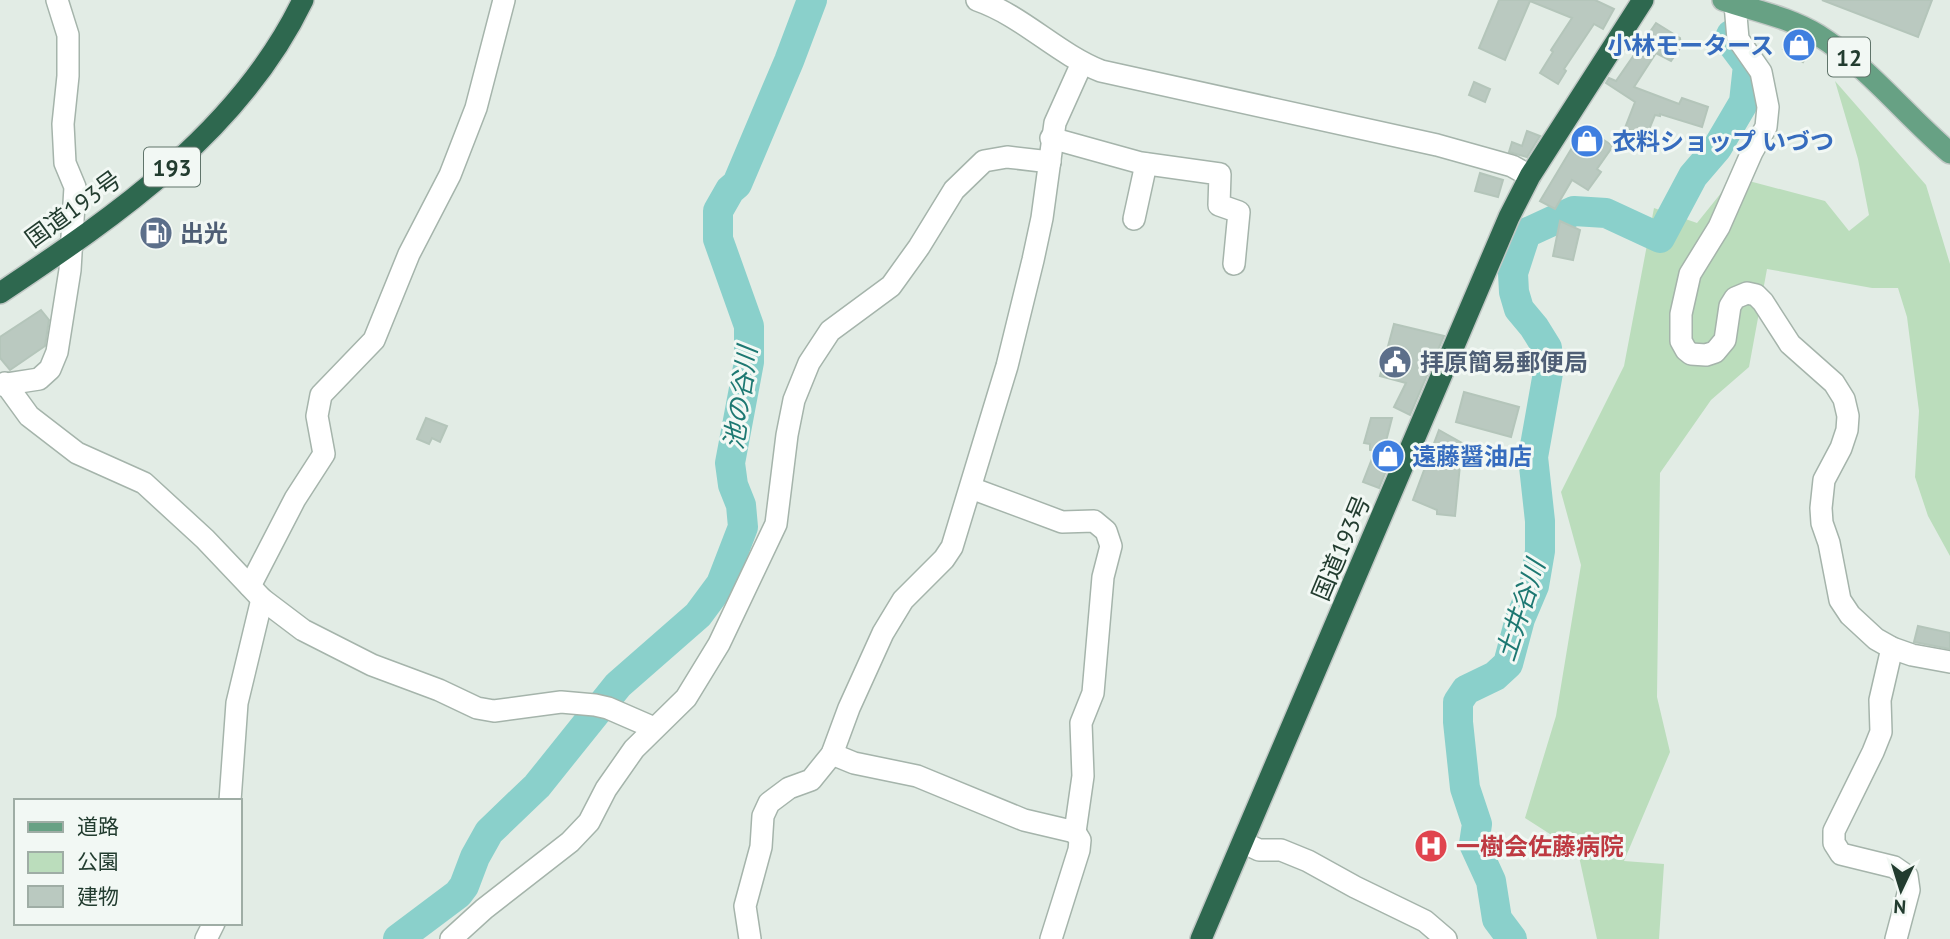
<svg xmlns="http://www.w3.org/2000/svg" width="1950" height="939" font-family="'PT Sans','Noto Sans JP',sans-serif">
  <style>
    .green { fill: #bbddbc }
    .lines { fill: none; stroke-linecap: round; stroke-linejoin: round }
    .river { stroke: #8ad0cb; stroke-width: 30 }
    .building { fill: #bac9c0; stroke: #b4c5ba; stroke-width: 2 }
    .minor-casing { stroke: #a5b4ab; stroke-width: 24 }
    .major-casing { stroke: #c1c8c5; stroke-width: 24 }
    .highway-casing { stroke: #c1c8c5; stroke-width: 24 }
    .minor { stroke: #fff; stroke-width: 21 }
    .major { stroke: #67a184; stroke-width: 21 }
    .highway { stroke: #2e684f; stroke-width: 21 }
    .labels { text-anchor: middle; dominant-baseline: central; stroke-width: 6; stroke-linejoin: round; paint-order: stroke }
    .shield { fill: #f2f8f4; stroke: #60746a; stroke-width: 2 }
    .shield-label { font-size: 23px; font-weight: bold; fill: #223c2f }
    .shop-label { font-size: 24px; font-weight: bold; fill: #366cbe; stroke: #f2f8f4; text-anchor: start }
    .street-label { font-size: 24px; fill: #223c2f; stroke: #f2f8f4 }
    .service-label { font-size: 24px; font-weight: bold; fill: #4e5e75; stroke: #f2f8f4; text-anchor: start }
    .health-label { font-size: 24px; font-weight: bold; fill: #be3a42; stroke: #f2f8f4; text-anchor: start }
    .water-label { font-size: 26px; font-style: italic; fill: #1d7872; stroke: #f2f8f4 }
  </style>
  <rect width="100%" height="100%" fill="#e2ece5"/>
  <polygon class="green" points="1835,81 1926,185 1950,264 1950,556 1928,516 1915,477 1919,411 1907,317 1898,288 1872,288 1767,269 1749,367 1711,400 1660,473 1657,697 1670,752 1624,861 1664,864 1659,939 1597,939 1578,852 1525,818 1556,716 1581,565 1561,492 1624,366 1654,208 1697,223 1734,177 1825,201 1849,231 1869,215 1858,159"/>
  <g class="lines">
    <g class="river">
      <polyline points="398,939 458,894 464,886 475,857 489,832 537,786 618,685 698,615 721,584 743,527 741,505 733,485 730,463 749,362 749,326 718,239 718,211 730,190 737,184 789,61 812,0"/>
      <polyline points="1512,939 1497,919 1491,881 1474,844 1477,824 1465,788 1458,722 1458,702 1466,690 1495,676 1508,664 1520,619 1534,586 1540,551 1540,521 1533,457 1549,367 1547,348 1534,327 1519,309 1514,292 1513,273 1526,233 1574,211 1606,213 1660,238 1693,176 1717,148 1744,102 1748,65 1733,45 1731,35"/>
    </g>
  </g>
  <g class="building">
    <polygon points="1499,0 1595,0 1614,9 1603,29 1594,24 1564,69 1566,71 1558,84 1540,73 1553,52 1551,50 1572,18 1530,1 1505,60 1479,48"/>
    <polygon points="1822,0 1932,0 1918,37"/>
    <polygon points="1656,23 1680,38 1681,47 1671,61 1656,53 1634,87 1679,104 1682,98 1708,107 1702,127 1660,114 1660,116 1655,115 1646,137 1625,128 1635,102 1606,83 1609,78 1616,81"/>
    <polygon points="1789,35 1812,47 1803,62 1783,49"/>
    <polygon points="1474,82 1490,89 1485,102 1469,95"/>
    <polygon points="1527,131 1540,136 1527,157 1509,152 1512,142 1522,146"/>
    <polygon points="1582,131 1597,139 1599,137 1613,146 1597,169 1601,172 1588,190 1572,180 1555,209 1540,201"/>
    <polygon points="1480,173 1503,180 1498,197 1475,191"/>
    <polygon points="1560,221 1580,230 1573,260 1553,256"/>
    <polygon points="41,310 49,320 45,346 10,370 0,358 0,337"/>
    <polygon points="1394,324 1444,336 1410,415 1394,407 1406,383 1380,376"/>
    <polygon points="1464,392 1519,407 1511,437 1456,422"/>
    <polygon points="426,418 447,426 440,442 432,438 429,444 417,439"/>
    <polygon points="1371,418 1392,418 1384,449 1394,452 1379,488 1363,482 1375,451 1370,450 1370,444 1364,443"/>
    <polygon points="1439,430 1462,443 1457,463 1460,465 1455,516 1437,514 1437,510 1413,500"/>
    <polygon points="1918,626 1950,633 1950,649 1914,642"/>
  </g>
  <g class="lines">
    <defs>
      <g id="minor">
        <path d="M977 0C1023 16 1056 53 1101 71L1437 145 1512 166 1530 176"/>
        <polyline points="1735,4 1738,39 1761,72 1768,107 1766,127 1752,152 1719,227 1690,274 1681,314 1681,341 1686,350 1691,354 1706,355 1715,352 1725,340 1730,306 1735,298 1747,293 1756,295 1763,302 1790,344 1834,383 1844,399 1848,416 1847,430 1841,448 1824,480 1821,508 1822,523 1829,543 1840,600 1850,615 1876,639 1892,648 1912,655 1950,662"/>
        <polyline points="1051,138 1141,163 1220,174 1219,205 1239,212 1234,264"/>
        <polyline points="1134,219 1146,164"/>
        <polyline points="5,383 29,416 77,453 144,483 205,539 262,599 303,630 372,665 439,690 477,708 494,711 561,702 595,705 608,708 654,728"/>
        <polyline points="0,385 39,379 50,369 57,352 70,270 75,187 65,163 63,124 68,76 68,35 57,0"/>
        <polyline points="250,586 295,499 324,454 317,416 321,395 374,340 409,254 450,175 476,108 504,0"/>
        <polyline points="1892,648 1880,700 1881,732 1873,752 1834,831 1834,843 1841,854 1894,867 1907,876 1909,890 1896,939"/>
        <polyline points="832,754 854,763 917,776 1024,820 1075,832 1083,776 1081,723 1093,693 1103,577 1111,546 1106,531 1094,521 1062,522 971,488"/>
        <polyline points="230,801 237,703 262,599"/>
        <polyline points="1244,843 1259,850 1281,850 1308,861 1355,887 1425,921 1446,939"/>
        <polyline points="206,939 214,923"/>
        <polyline points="451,939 484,909 570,842 589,822 606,789 634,749 686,698 719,644 776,524 787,435 794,400 809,363 830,331 891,286 919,247 954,190 984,161 1007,157 1050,162"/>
        <polyline points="750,939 745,906 761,847 763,816 769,803 789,788 811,780 832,754 849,708 883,633 903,600 944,559 952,547 1007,366 1033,260 1042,218 1055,123 1082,63"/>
        <polyline points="1051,939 1079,850 1080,840 1075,832"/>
      </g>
      <path id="major" d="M1723 0C1755 11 1789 17 1818 35 1869 67 1905 115 1950 153"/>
      <g id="highway">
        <path d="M0 293C117 215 240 131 303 0"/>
        <polyline points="1201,939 1509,217 1530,176 1643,0"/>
      </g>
    </defs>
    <use href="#minor" class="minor-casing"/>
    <use href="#major" class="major-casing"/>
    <use href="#highway" class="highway-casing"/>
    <use href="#minor" class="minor"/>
    <use href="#major" class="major"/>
    <use href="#highway" class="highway"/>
  </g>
  <defs>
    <symbol id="shop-disc" viewBox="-11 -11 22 22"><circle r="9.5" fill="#3f7fe0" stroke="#f2f8f4"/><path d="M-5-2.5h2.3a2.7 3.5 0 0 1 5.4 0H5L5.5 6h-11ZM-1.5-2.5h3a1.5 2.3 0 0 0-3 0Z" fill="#fff"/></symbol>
    <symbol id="fuel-disc" viewBox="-11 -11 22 22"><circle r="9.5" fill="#5c6f8a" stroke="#f2f8f4"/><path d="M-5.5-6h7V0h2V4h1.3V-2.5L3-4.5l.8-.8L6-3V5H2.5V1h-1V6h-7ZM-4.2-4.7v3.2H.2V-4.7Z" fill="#fff"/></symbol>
    <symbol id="civic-disc" viewBox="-11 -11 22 22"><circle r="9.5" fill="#5c6f8a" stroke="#f2f8f4"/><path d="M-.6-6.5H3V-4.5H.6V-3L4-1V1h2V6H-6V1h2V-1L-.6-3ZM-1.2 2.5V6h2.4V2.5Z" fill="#fff"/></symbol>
    <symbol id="hospital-disc" viewBox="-11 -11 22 22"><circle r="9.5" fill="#e0444e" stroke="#f2f8f4"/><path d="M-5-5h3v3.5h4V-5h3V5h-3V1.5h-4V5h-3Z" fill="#fff"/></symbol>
  </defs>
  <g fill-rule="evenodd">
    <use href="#shop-disc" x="1780" y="26" width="38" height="38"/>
    <use href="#shop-disc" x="1568" y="122" width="38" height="38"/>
    <use href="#fuel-disc" x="137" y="214" width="38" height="38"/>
    <use href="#civic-disc" x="1376" y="343" width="38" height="38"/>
    <use href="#shop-disc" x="1369" y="437" width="38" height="38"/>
    <use href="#hospital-disc" x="1412" y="827" width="38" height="38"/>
  </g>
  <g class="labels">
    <g class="shield">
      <rect x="1828" y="37.5" width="42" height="39" rx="5"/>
      <rect x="144" y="147.5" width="56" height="39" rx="5"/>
    </g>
    <g class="shield-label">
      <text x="1849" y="57">12</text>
      <text x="172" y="167">193</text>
    </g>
    <g class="shop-label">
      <text x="1774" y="45" text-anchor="end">小林モータース</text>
      <text x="1612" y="141">衣料ショップ いづつ</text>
      <text x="1412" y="456">遠藤醤油店</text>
    </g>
    <g class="street-label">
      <text transform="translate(73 209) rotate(-36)">国道193号</text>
      <text transform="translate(1341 548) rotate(-67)">国道193号</text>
    </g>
    <g class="service-label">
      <text x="180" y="233">出光</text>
      <text x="1420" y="362">拝原簡易郵便局</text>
    </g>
    <g class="health-label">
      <text x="1456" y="846">一樹会佐藤病院</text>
    </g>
    <g class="water-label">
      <text transform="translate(740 398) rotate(-82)">池の谷川</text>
      <text transform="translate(1520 610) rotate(-72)">土井谷川</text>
    </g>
  </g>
  <rect x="14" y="799" width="228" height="126" fill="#f2f8f4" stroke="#9fada5" stroke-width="2"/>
  <rect x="28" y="822" width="35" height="10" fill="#67a184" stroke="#9fada5" stroke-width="2"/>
  <text x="77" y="834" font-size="21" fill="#223c2f">道路</text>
  <rect x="28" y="852" width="35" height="21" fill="#bbddbc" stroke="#9fada5" stroke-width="2"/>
  <text x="77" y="869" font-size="21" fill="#223c2f">公園</text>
  <rect x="28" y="886" width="35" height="21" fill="#bac9c0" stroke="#9fada5" stroke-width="2"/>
  <text x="77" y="904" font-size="21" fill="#223c2f">建物</text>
  <g transform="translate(1901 890) rotate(184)" stroke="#f2f8f4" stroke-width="5" paint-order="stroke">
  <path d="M0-5L12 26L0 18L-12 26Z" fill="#223c2f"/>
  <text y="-10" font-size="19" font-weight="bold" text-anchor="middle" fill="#223c2f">N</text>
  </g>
</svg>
